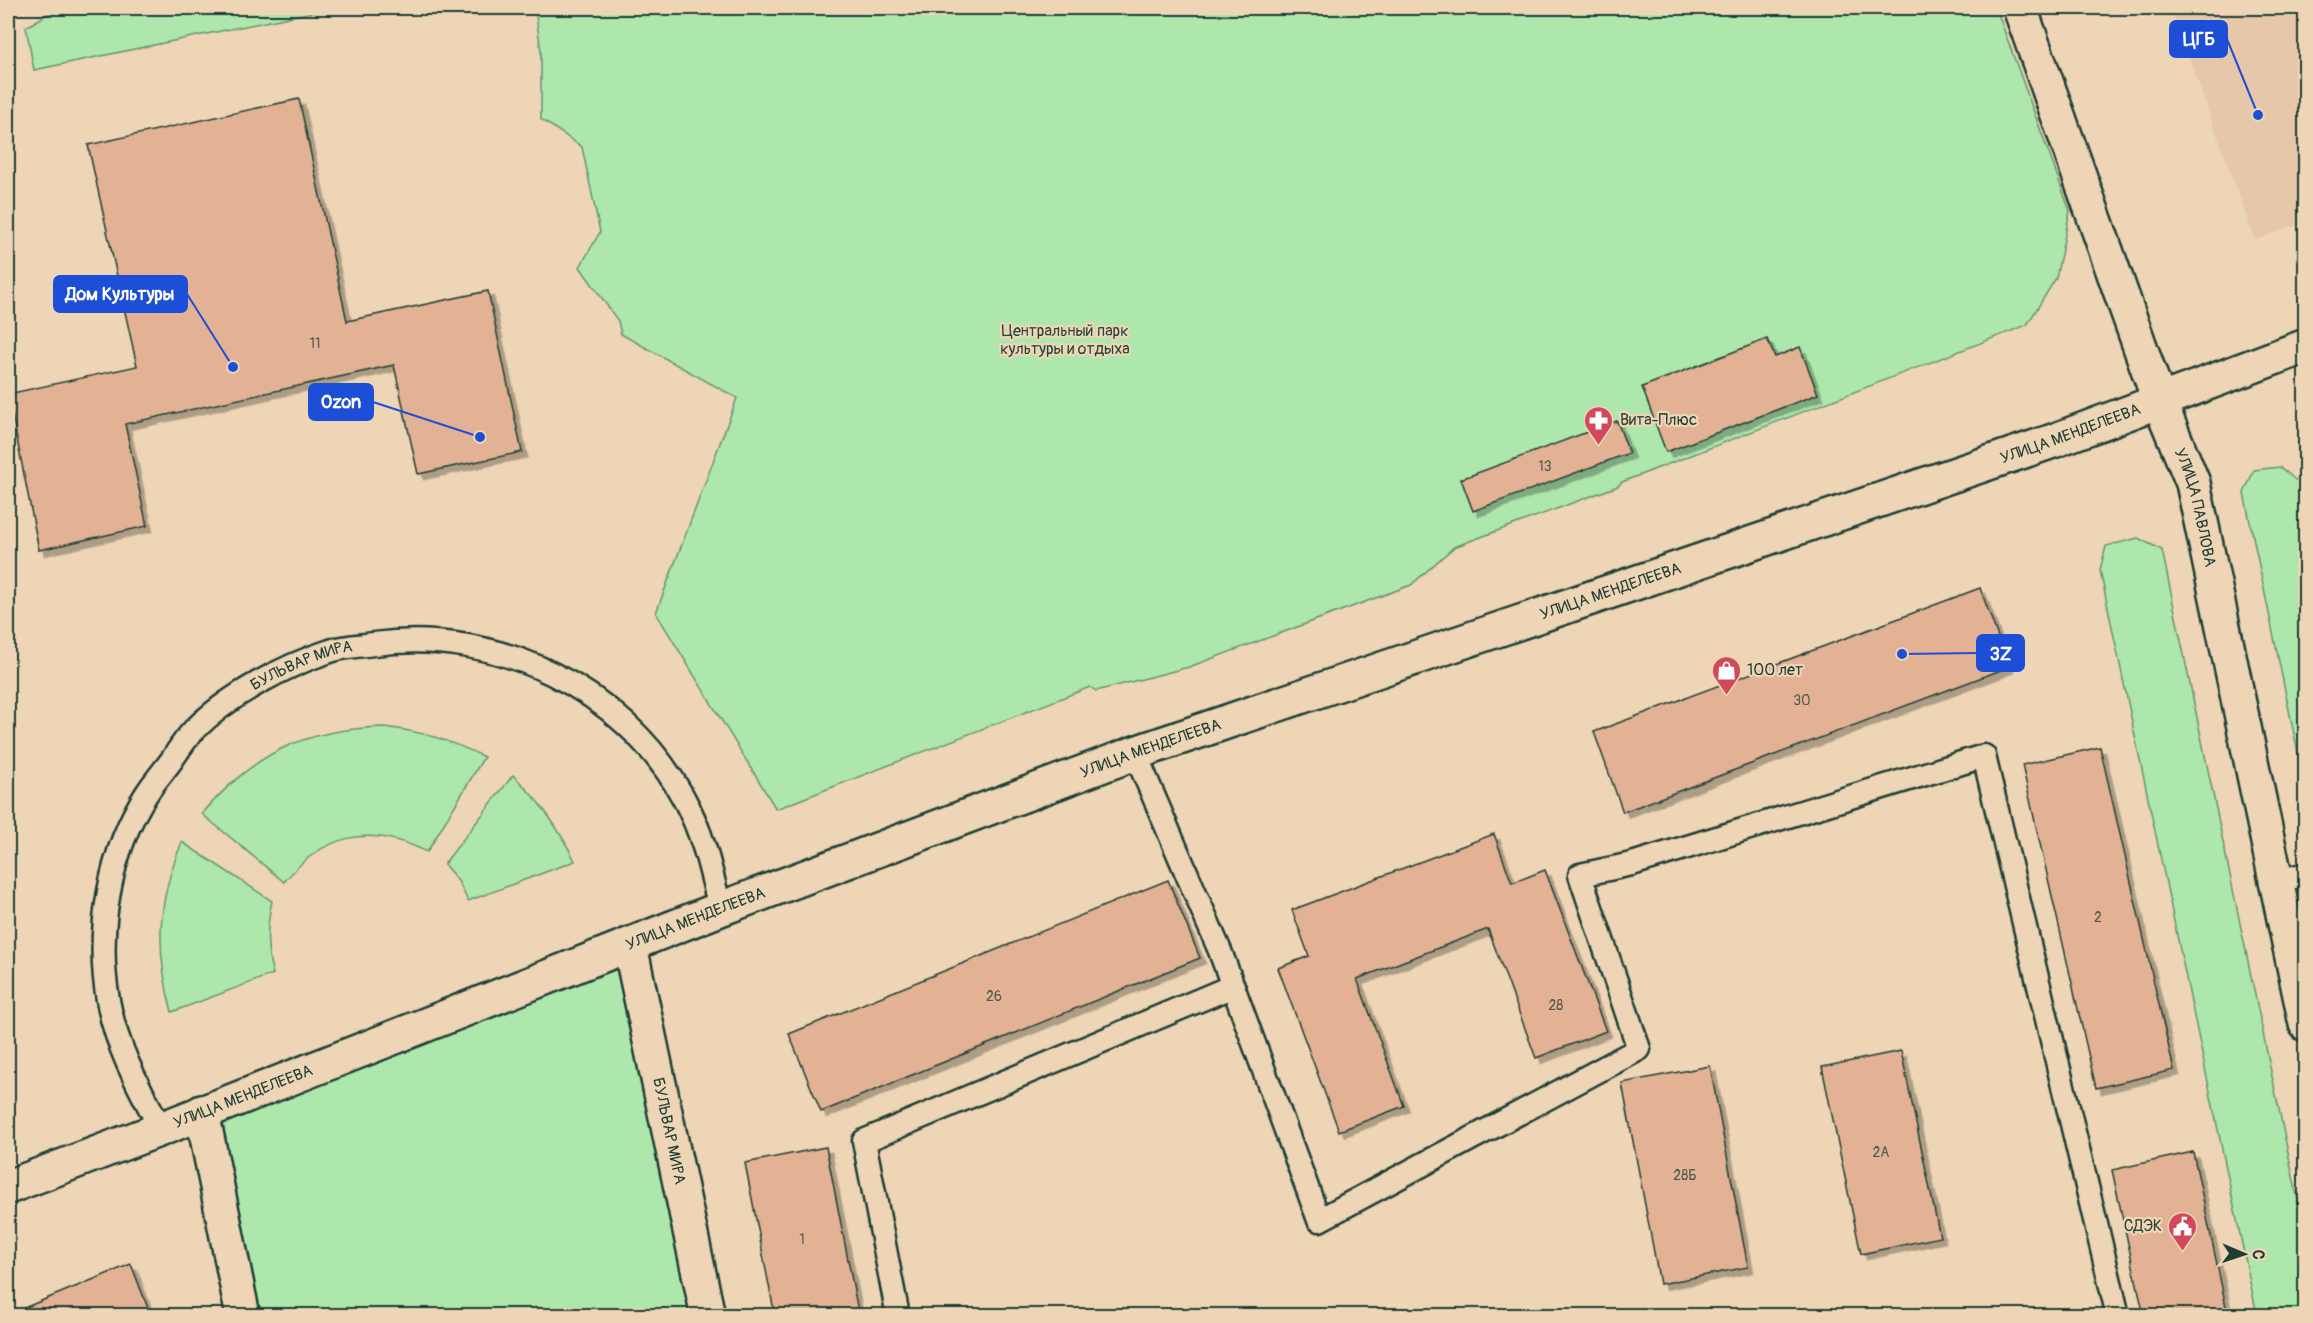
<svg xmlns="http://www.w3.org/2000/svg" width="2313" height="1323" font-family="Pangolin,sans-serif">
  <style>
    .built { fill: #e6c7a9 }
    .green { fill: #ade7ac; stroke: #669270; stroke-width: 1.5 }
    .building { fill: #e3b294; stroke: #1f3d34; stroke-width: 1.5; filter: url(#shadow) }
    .lines { fill: none; stroke-linecap: round; stroke-linejoin: round }
    .service-casing { stroke: #1f3d34; stroke-width: 27 }
    .minor-casing { stroke: #1f3d34; stroke-width: 38 }
    .tertiary-casing { stroke: #1f3d34; stroke-width: 38 }
    .secondary-casing { stroke: #1f3d34; stroke-width: 38 }
    .service { stroke: #edd5b5; stroke-width: 22 }
    .minor { stroke: #edd5b5; stroke-width: 33 }
    .tertiary { stroke: #edd5b5; stroke-width: 33 }
    .secondary { stroke: #edd5b5; stroke-width: 33 }
    .labels { text-anchor: middle; dominant-baseline: central; stroke-width: 4.5; stroke-linejoin: round; paint-order: stroke }
    .number-label { font-size: 14px; fill: #505a4c }
    .park-label { font-size: 16px; fill: #26463a; stroke: #edd5b5 }
    .poi-label { font-size: 16px; fill: #1f3d34; stroke: #edd5b5; text-anchor: start }
    .street-label { font-size: 16px; fill: #1f3d34; stroke: #edd5b5 }
    .leader { fill: none; stroke: #1d4ed8; stroke-width: 2 }
    .callout-dot { fill: #1d4ed8; stroke: #edd5b5; stroke-width: 2 }
    .callout { fill: #1d4ed8; stroke: #1d4ed8; stroke-width: 2 }
    .callout-label { font-size: 18px; text-anchor: middle; font-weight: bold; fill: #fff }
  </style>
  <defs>
    <filter id="shadow"><feDropShadow dx="5.5" dy="5.5" stdDeviation="0" flood-color="#0004"/></filter>
  </defs>
  <rect width="100%" height="100%" fill="#edd5b5"/>
  <filter id="ink" filterUnits="userSpaceOnUse"><feTurbulence type="fractalNoise" baseFrequency=".0167" numOctaves="2"/><feDisplacementMap in="SourceGraphic" scale="12" xChannelSelector="R" yChannelSelector="G"/><feConvolveMatrix kernelMatrix="1 2 1 2 8 2 1 2 1" color-interpolation-filters="sRGB"/></filter>
  <g filter="url(#ink)">
    <polygon class="built" points="2171,8 2305,8 2305,222 2255,240"/>
    <g class="green">
      <polygon points="58,8 332,8 34,70 26,27"/>
      <polygon points="535,8 1996,8 2070,211 2056,278 2027,325 1622,482 1618,486 1454,547 1411,585 1189,667 1096,691 1090,687 776,809 656,613 737,398 621,334 618,321 580,267 600,232 582,147 541,119 541,51"/>
      <polygon points="2280,467 2305,488 2305,787 2244,493 2254,470"/>
      <polygon points="2138,538 2162,550 2305,1234 2305,1315 2257,1315 2100,570 2106,546"/>
      <path d="M383 727C420 731 450 740 484 757L427 852C370 824 324 833 284 882L202 814C253 754 303 729 383 727Z"/>
      <path d="M513 775C540 801 558 827 575 861L468 901 458 881 444 864Z"/>
      <path d="M182 842 272 901C266 928 266 948 273 974L172 1012C155 949 157 902 182 842Z"/>
      <polygon points="630,946 708,1315 243,1315 202,1112"/>
    </g>
    <g class="building">
      <polygon points="299,99 347,321 488,291 522,452 418,474 394,365 125,424 147,526 39,550 8,394 137,366 88,145"/>
      <polygon points="1767,339 1775,357 1800,347 1818,394 1666,452 1642,387"/>
      <polygon points="1617,421 1629,453 1473,511 1461,479"/>
      <polygon points="1980,588 2009,667 1623,812 1594,732"/>
      <polygon points="2100,747 2174,1070 2096,1088 2022,765"/>
      <polygon points="1494,834 1512,883 1545,870 1606,1031 1536,1058 1488,929 1357,979 1404,1106 1339,1131 1278,968 1309,956 1292,910"/>
      <polygon points="1168,880 1200,958 821,1112 789,1034"/>
      <polygon points="1901,1051 1940,1237 1861,1254 1822,1067"/>
      <polygon points="1710,1066 1748,1267 1660,1284 1622,1083"/>
      <polygon points="826,1147 859,1316 775,1316 745,1163"/>
      <polygon points="2193,1152 2228,1316 2144,1316 2112,1170"/>
      <polygon points="131,1264 151,1316 27,1316 24,1308"/>
    </g>
    <g class="lines">
      <defs>
        <g id="service">
          <polyline points="1135,753 1220,951 1319,1220 1639,1049 1580,875 1632,864 1984,756 2118,1316"/>
          <polyline points="2275,882 2306,874"/>
          <path id="s1" d="M161 1129C139 1087 116 1047 108 1000 96 932 109 851 147 793 154 782 163 772 171 761 178 751 185 739 194 730 229 695 284 666 330 651 344 646 360 646 374 644 496 627 624 689 683 797 703 833 711 870 720 909"/>
          <polyline points="898,1316 864,1141 1233,986"/>
        </g>
        <g id="minor">
          <path id="s2" d="M2020 8 2160 403 2193 483 2306 1024"/>
        </g>
        <g id="tertiary">
          <path id="s3" d="M630 946 708 1316"/>
          <polyline points="202,1112 243,1316"/>
        </g>
        <g id="secondary">
          <path id="s4" d="M8 1187 161 1129 720 909 1135 753 2053 441 2306 346"/>
        </g>
      </defs>
      <use href="#service" class="service-casing"/>
      <use href="#minor" class="minor-casing"/>
      <use href="#tertiary" class="tertiary-casing"/>
      <use href="#secondary" class="secondary-casing"/>
      <use href="#service" class="service"/>
      <use href="#minor" class="minor"/>
      <use href="#tertiary" class="tertiary"/>
      <use href="#secondary" class="secondary"/>
    </g>
  </g>
  <defs>
    <symbol id="pharmacy-pin" viewBox="-11 -11 22 30"><path d="M0 17L-7.5 6A9.5 9.5 0 1 1 7.5 6Z" fill="#d1495b" stroke="#edd5b5"/><path d="M-2-6h4v4h4v4h-4v4h-4v-4h-4v-4h4Z" fill="#fff"/></symbol>
    <symbol id="shop-pin" viewBox="-11 -11 22 30"><path d="M0 17L-7.5 6A9.5 9.5 0 1 1 7.5 6Z" fill="#d1495b" stroke="#edd5b5"/><path d="M-5-2.5h2.3a2.7 3.5 0 0 1 5.4 0H5L5.5 6h-11ZM-1.5-2.5h3a1.5 2.3 0 0 0-3 0Z" fill="#fff"/></symbol>
    <symbol id="civic-pin" viewBox="-11 -11 22 30"><path d="M0 17L-7.5 6A9.5 9.5 0 1 1 7.5 6Z" fill="#d1495b" stroke="#edd5b5"/><path d="M-.6-6.5H3V-4.5H.6V-3L4-1V1h2V6H-6V1h2V-1L-.6-3ZM-1.2 2.5V6h2.4V2.5Z" fill="#fff"/></symbol>
  </defs>
  <g fill-rule="evenodd">
    <use href="#pharmacy-pin" x="1582" y="404" width="33" height="45"/>
    <use href="#shop-pin" x="1710" y="654" width="33" height="45"/>
    <use href="#civic-pin" x="2166" y="1210" width="33" height="45"/>
  </g>
  <g class="labels">
    <g class="number-label">
      <text x="315" y="343">11</text>
      <text x="1545" y="466">13</text>
      <text x="1802" y="700">30</text>
      <text x="2098" y="917">2</text>
      <text x="994" y="996">26</text>
      <text x="1556" y="1005">28</text>
      <text x="1881" y="1152">2А</text>
      <text x="1685" y="1175">28Б</text>
      <text x="802" y="1239">1</text>
    </g>
    <g class="park-label">
      <text x="1065" y="331">Центральный парк<tspan x="1065" dy="18">культуры и отдыха</tspan></text>
    </g>
    <g class="poi-label">
      <text x="1620" y="420">Вита-Плюс</text>
      <text x="1747" y="670">100 лет</text>
      <text x="2162" y="1226" text-anchor="end">СДЭК</text>
    </g>
    <g class="street-label">
      <text stroke="none"><textPath href="#s4" startOffset="2196">УЛИЦА МЕНДЕЛЕЕВА</textPath></text>
      <text stroke="none"><textPath href="#s2" startOffset="530">УЛИЦА ПАВЛОВА</textPath></text>
      <text stroke="none"><textPath href="#s4" startOffset="1710">УЛИЦА МЕНДЕЛЕЕВА</textPath></text>
      <text stroke="none"><textPath href="#s1" startOffset="561">БУЛЬВАР МИРА</textPath></text>
      <text stroke="none"><textPath href="#s4" startOffset="1224">УЛИЦА МЕНДЕЛЕЕВА</textPath></text>
      <text stroke="none"><textPath href="#s4" startOffset="738">УЛИЦА МЕНДЕЛЕЕВА</textPath></text>
      <text stroke="none"><textPath href="#s4" startOffset="252">УЛИЦА МЕНДЕЛЕЕВА</textPath></text>
      <text stroke="none"><textPath href="#s3" startOffset="189">БУЛЬВАР МИРА</textPath></text>
    </g>
  </g>
  <path class="leader" d="M2258 115L2227 39M233 367L187 294M480 437L373 402M1902 654L1977 653"/>
  <g class="callout-dot">
    <circle cx="2258" cy="115" r="6"/>
    <circle cx="233" cy="367" r="6"/>
    <circle cx="480" cy="437" r="6"/>
    <circle cx="1902" cy="654" r="6"/>
  </g>
  <g class="callout">
    <rect x="2170" y="21" width="57" height="36" rx="6"/>
    <rect x="54" y="276" width="133" height="36" rx="6"/>
    <rect x="309" y="384" width="64" height="36" rx="6"/>
    <rect x="1977" y="635" width="47" height="36" rx="6"/>
  </g>
  <g class="callout-label">
    <text x="2199" y="45">ЦГБ</text>
    <text x="120" y="300">Дом Культуры</text>
    <text x="341" y="408">Ozon</text>
    <text x="2001" y="660">3Z</text>
  </g>
  <rect width="2313" height="1323" fill="none" stroke="#edd5b5" stroke-width="30"/>
  <rect x="15" y="15" width="2283" height="1293" fill="none" stroke="#1f3d34" stroke-width="2" filter="url(#ink)"/>
  <g transform="translate(2244 1254) rotate(92)" stroke="#edd5b5" stroke-width="4.5" paint-order="stroke">
  <path d="M0-4.5L10 22L0 15L-10 22Z" fill="#1f3d34"/>
  <text y="-9" font-size="16" font-weight="bold" text-anchor="middle" fill="#1f3d34">С</text>
  </g>
</svg>
